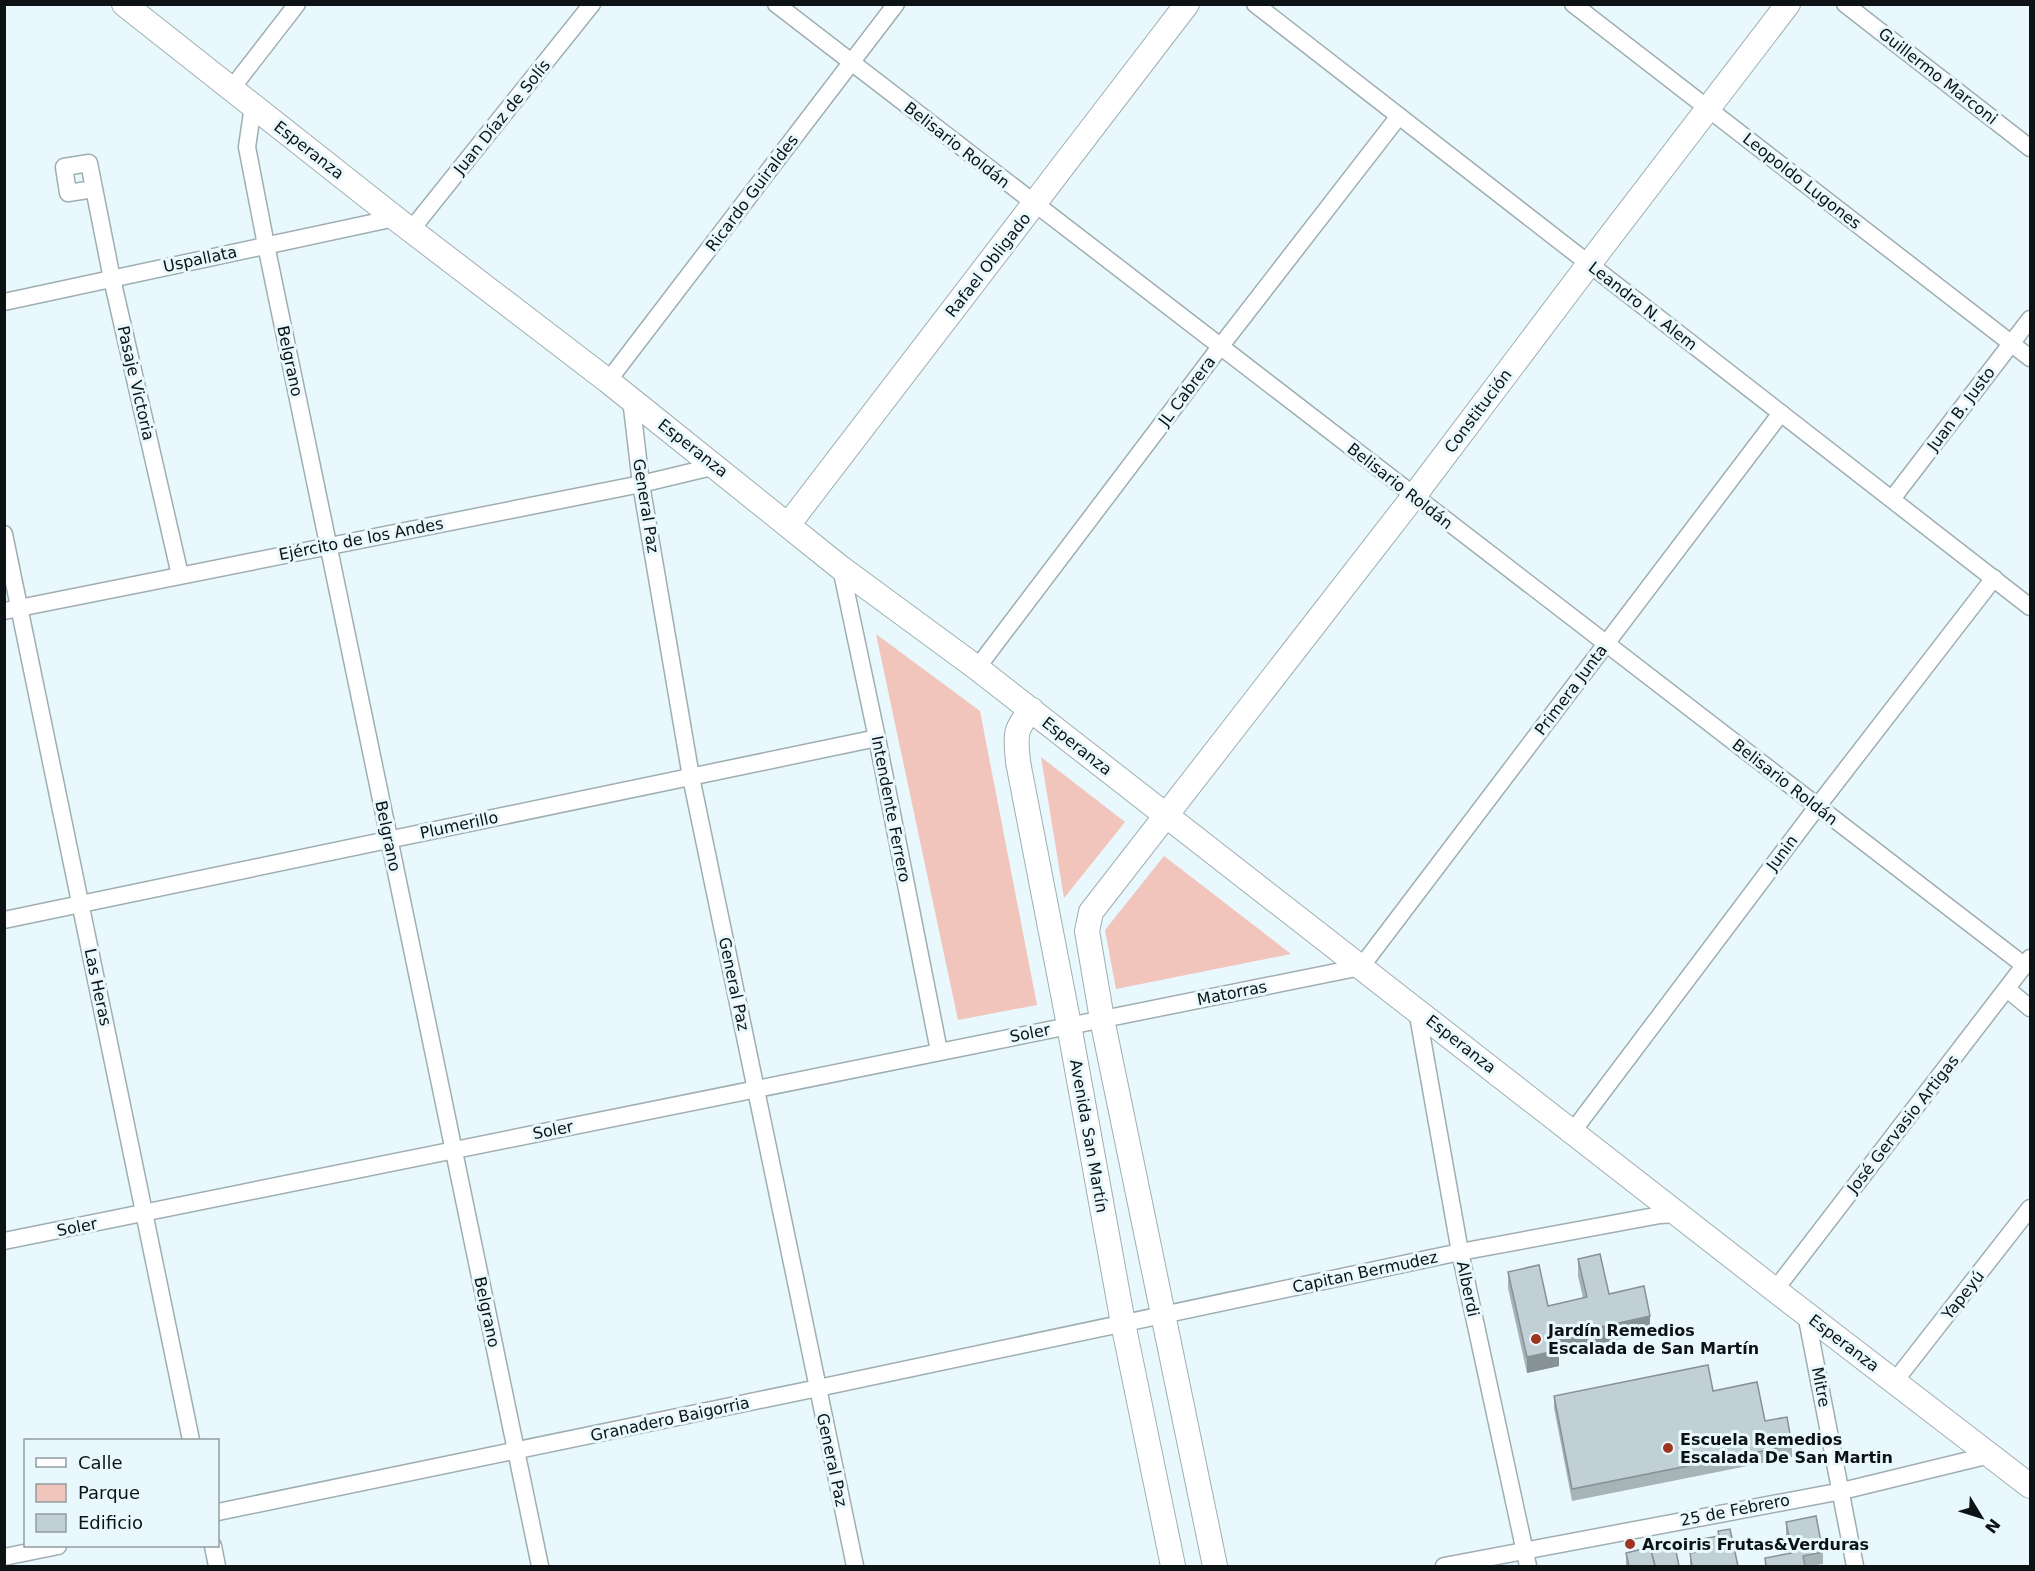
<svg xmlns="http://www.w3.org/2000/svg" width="2035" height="1571" font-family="'DejaVu Sans',sans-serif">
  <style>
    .green { fill: #f1c5bb }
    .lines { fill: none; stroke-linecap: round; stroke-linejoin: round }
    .street-casing { stroke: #9faeb3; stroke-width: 19 }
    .secondary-casing { stroke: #9faeb3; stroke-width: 26 }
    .street { stroke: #fff; stroke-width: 16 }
    .secondary { stroke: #fff; stroke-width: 24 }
    .wall { fill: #a6b3b7 }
    .shaded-wall { fill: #879295 }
    .building { fill: #c1d0d5; stroke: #879295; stroke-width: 1.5 }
    .poi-dot { fill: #9f3521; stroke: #e8f8fd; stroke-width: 2 }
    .labels { text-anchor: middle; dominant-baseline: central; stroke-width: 6; stroke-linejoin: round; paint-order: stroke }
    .street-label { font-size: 16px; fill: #0d1314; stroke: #e8f8fd }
    .poi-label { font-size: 16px; font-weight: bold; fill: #0d1314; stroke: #e8f8fd; text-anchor: start }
  </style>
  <rect width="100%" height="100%" fill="#e8f8fd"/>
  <g class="green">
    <polygon points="876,634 980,711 1037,1005 958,1020"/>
    <polygon points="1041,757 1125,822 1064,898"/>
    <polygon points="1164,856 1291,954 1116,989 1105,930"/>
  </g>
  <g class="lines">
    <defs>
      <g id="street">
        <polyline points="776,4 2025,966"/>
        <polyline points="1255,4 2030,607"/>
        <polyline points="1573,4 2030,358"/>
        <polyline points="1845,4 2030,148"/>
        <polyline points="232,88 297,4"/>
        <polyline points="253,106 247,147 266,245 540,1566"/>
        <polyline points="94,189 68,193 64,167 89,163 112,279 180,575"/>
        <polyline points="411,230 592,4"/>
        <polyline points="4,302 395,218"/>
        <polyline points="608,381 896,4"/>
        <polyline points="631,399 641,484 691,777 855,1566"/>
        <polyline points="1892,499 2030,319"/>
        <polyline points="4,534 191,1440"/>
        <polyline points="841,568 877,738 939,1051"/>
        <polyline points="4,611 641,484 716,466"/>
        <polyline points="977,668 1220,347 1399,116"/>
        <polyline points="4,920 877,738"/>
        <polyline points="2007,989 2030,1008"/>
        <polyline points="1417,1010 1460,1252 1528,1566"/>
        <polyline points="1573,1131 1817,807 1994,578"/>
        <polyline points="4,1241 1361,967 1781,413"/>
        <polyline points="1775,1290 2030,958"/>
        <polyline points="1806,1314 1855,1566"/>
        <polyline points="1895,1381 2030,1208"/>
        <polyline points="218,1512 818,1388 1460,1252 1660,1215 1679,1214"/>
        <polyline points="213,1546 217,1566"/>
        <polyline points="4,1557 58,1546"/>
        <polyline points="1444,1566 1842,1491 1990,1455"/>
      </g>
      <g id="secondary">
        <polyline points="124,4 395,218 608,381 841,568 977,668 1775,1290 2030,1486"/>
        <polyline points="788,525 1187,4"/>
        <path d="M1032 710C1013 730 1016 736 1018 762L1069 1025 1123 1323 1173 1566"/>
        <polyline points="1215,1566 1102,1019 1087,931 1091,912 1414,496 1589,264 1788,4"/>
      </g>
    </defs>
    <use href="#street" class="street-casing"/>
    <use href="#secondary" class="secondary-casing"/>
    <use href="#street" class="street"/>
    <use href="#secondary" class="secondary"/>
  </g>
  <g class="wall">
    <polygon points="1578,1259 1609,1294 1650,1332 1559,1353 1559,1366 1527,1373 1508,1288 1508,1272 1548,1306 1583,1298 1578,1276"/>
    <polygon points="1713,1391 1765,1421 1792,1445 1792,1457 1572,1501 1554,1408 1554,1396"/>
    <polygon points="1786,1522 1823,1552 1823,1564 1809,1566 1765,1566 1765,1558 1790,1554 1786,1534"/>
    <polygon points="1718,1531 1738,1566 1690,1566 1690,1553 1695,1552 1695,1540 1718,1536"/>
    <polygon points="1626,1553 1679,1566 1626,1566"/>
  </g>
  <polygon class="shaded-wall" points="1650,1316 1650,1332 1559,1353 1559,1366 1527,1373 1527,1357 1556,1337"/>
  <g class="building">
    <polygon points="1600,1254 1609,1294 1644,1286 1650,1316 1556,1337 1559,1350 1527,1357 1508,1272 1539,1265 1548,1306 1587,1297 1578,1259"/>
    <polygon points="1708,1365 1713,1391 1757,1382 1765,1421 1787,1417 1792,1445 1572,1489 1554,1396"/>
    <polygon points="1816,1516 1823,1552 1803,1556 1805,1566 1766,1566 1765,1558 1792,1553 1786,1522"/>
    <polygon points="1730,1529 1738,1566 1692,1566 1690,1553 1697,1552 1695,1540 1719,1536 1718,1531"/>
    <polygon points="1674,1541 1679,1566 1655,1566 1650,1547 1649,1546"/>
    <polygon points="1650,1547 1655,1566 1629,1566 1626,1553"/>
  </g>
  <g class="poi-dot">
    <circle cx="1536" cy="1339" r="6"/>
    <circle cx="1668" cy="1448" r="6"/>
    <circle cx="1630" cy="1544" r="6"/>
  </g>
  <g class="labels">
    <g class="street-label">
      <text transform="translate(1938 76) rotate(38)">Guillermo Marconi</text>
      <text transform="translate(502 117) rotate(-51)">Juan Díaz de Solís</text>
      <text transform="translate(957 145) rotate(38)">Belisario Roldán</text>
      <text transform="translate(309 150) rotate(38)">Esperanza</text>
      <text transform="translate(1802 181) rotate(38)">Leopoldo Lugones</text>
      <text transform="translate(752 193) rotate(-53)">Ricardo Guiraldes</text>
      <text transform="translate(200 259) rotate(-12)">Uspallata</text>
      <text transform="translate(988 265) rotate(-52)">Rafael Obligado</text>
      <text transform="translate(1643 306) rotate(38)">Leandro N. Alem</text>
      <text transform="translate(290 361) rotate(78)">Belgrano</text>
      <text transform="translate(136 383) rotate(77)">Pasaje Victoria</text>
      <text transform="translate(1187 391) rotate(-53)">JL Cabrera</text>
      <text transform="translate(1961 409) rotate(-53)">Juan B. Justo</text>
      <text transform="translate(1478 411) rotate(-53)">Constitución</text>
      <text transform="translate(693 448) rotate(38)">Esperanza</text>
      <text transform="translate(1400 486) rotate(38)">Belisario Roldán</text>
      <text transform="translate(646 506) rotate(81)">General Paz</text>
      <text transform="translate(361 539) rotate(-11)">Ejército de los Andes</text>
      <text transform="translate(1571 690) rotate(-53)">Primera Junta</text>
      <text transform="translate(1077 746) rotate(38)">Esperanza</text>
      <text transform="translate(1785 782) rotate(38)">Belisario Roldán</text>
      <text transform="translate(891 809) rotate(79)">Intendente Ferrero</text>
      <text transform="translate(459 825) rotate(-12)">Plumerillo</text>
      <text transform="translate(388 836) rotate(78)">Belgrano</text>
      <text transform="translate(1782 853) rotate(-53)">Junin</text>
      <text transform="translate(734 984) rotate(78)">General Paz</text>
      <text transform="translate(98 987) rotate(78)">Las Heras</text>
      <text transform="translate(1232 993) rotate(-11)">Matorras</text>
      <text transform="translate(1030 1033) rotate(-11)">Soler</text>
      <text transform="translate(1461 1044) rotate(38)">Esperanza</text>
      <text transform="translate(1903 1124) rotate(-52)">José Gervasio Artigas</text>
      <text transform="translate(553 1130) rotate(-11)">Soler</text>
      <text transform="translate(1089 1136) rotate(80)">Avenida San Martín</text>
      <text transform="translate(77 1227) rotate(-11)">Soler</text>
      <text transform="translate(1365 1272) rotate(-12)">Capitan Bermudez</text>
      <text transform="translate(1468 1289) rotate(78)">Alberdi</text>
      <text transform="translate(1963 1295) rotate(-52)">Yapeyú</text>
      <text transform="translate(487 1312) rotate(78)">Belgrano</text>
      <text transform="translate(1844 1343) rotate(37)">Esperanza</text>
      <text transform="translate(1821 1387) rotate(79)">Mitre</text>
      <text transform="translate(670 1419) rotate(-12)">Granadero Baigorria</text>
      <text transform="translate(832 1460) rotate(78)">General Paz</text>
      <text transform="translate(1735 1510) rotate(-11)">25 de Febrero</text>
    </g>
    <g class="poi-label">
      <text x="1548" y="1330">Jardín Remedios<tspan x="1548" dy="18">Escalada de San Martín</tspan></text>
      <text x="1680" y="1439">Escuela Remedios<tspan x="1680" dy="18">Escalada De San Martin</tspan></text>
      <text x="1642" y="1544">Arcoiris Frutas&amp;Verduras</text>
    </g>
  </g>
  <rect width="2035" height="1571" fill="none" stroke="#0d1314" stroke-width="12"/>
  <rect x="24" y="1439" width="195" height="108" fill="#e8f8fd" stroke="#909ca0" stroke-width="1.5"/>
  <rect x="36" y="1458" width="30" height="9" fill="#ffffff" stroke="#909ca0" stroke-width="1.5"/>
  <text x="78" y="1469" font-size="18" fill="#0d1314">Calle</text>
  <rect x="36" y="1484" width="30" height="18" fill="#f1c5bb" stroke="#909ca0" stroke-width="1.5"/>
  <text x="78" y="1499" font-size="18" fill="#0d1314">Parque</text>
  <rect x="36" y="1514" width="30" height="18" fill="#c1d0d5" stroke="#909ca0" stroke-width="1.5"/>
  <text x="78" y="1529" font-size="18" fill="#0d1314">Edificio</text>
  <g transform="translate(1981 1517) rotate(128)" stroke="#e8f8fd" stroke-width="4.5" paint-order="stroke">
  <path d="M0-4.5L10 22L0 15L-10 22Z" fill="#0d1314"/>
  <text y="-9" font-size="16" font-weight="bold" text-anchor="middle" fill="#0d1314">N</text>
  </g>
</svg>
